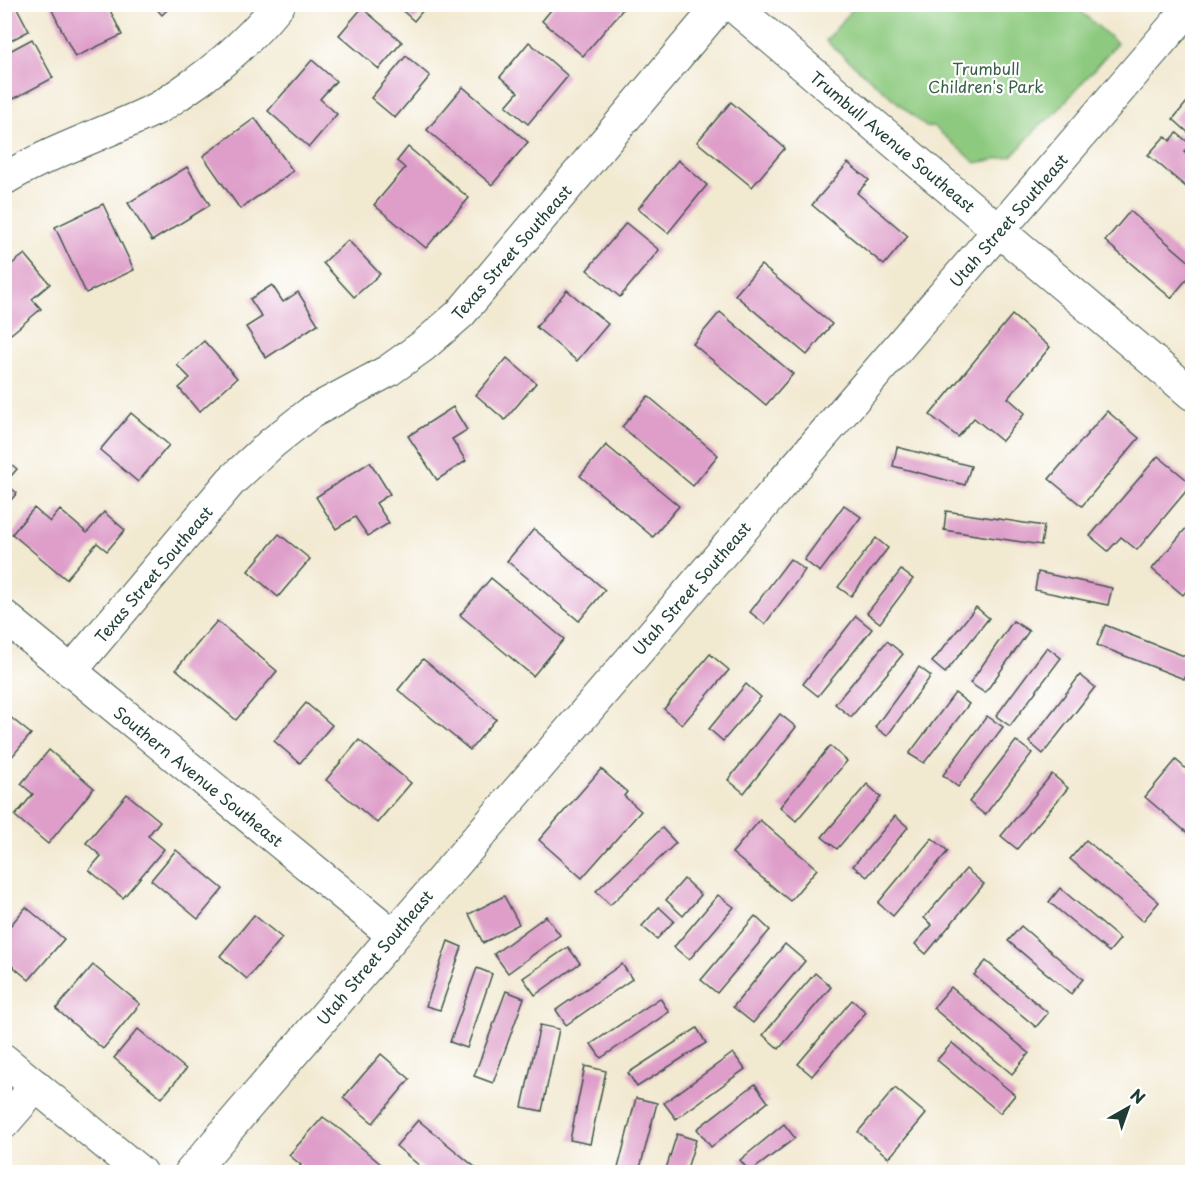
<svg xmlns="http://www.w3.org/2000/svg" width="1197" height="1177" font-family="'Playpen Sans',sans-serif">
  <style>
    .green { fill: #8dca7f; stroke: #56845a; stroke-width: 1.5 }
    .building { fill: #de9ec9 }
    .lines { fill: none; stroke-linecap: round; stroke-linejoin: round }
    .minor-casing { stroke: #3f574c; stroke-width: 34 }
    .minor { stroke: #fff; stroke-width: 32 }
    .labels { text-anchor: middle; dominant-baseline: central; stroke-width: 4.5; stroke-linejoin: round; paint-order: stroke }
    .park-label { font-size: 16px; fill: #3a6047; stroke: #fff }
    .street-label { font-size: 16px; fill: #1f3d34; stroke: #fff }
  </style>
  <rect width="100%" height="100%" fill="#fff"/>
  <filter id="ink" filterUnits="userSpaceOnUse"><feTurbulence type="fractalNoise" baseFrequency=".0167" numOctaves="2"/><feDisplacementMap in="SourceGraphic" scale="12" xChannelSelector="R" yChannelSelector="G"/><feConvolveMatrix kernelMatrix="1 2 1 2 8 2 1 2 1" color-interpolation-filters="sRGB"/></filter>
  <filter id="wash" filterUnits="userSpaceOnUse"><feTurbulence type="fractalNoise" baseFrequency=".008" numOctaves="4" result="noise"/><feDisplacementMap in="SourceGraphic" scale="24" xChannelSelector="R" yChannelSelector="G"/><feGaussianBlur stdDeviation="1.35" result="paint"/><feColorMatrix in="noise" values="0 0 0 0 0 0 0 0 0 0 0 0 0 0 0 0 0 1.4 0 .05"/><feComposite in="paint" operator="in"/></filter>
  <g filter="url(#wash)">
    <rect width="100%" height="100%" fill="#f2e9d1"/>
    <polygon class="green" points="1072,4 1117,43 1052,117 1042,123 1012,156 976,163 933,126 926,127 826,41 856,5"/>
    <g id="blocks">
      <g class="building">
        <polygon points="15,4 29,31 4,44 4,5"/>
        <polygon points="49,4 107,4 122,35 75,57"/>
        <polygon points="152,4 173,4 162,15"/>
        <polygon points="395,4 428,4 414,21"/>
        <polygon points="556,4 620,4 624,8 583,56 542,21"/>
        <polygon points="362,8 402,42 379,69 339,35"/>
        <polygon points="32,39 53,78 4,104 4,54"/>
        <polygon points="529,42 568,76 528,124 506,106 518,92 500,77"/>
        <polygon points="406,56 430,76 395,118 371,98"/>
        <polygon points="312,60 336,81 320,99 337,114 309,147 268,111"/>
        <polygon points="463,87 528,142 492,185 427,130"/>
        <polygon points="1192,96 1192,136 1173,119"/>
        <polygon points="731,102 785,148 752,187 697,142"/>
        <polygon points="255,118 293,171 240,209 203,156"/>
        <polygon points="1177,133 1190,144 1184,152 1192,160 1191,171 1192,172 1192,180 1186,187 1148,155 1165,136 1170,141"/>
        <polygon points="408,147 469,198 426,248 374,205 405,168 397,161"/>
        <polygon points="678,160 707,185 668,233 638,209"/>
        <polygon points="848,163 869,180 857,193 908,236 884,265 812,205"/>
        <polygon points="187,167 210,205 152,241 128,203"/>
        <polygon points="103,204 134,270 86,293 55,227"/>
        <polygon points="1130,211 1192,264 1192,273 1171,298 1105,241"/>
        <polygon points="626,223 659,250 620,297 587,270"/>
        <polygon points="348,240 380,274 354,297 323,263"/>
        <polygon points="25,254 50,284 32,299 41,309 11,334 4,326 4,270"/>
        <polygon points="761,265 832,324 807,355 735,295"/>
        <polygon points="272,285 283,302 298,292 318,324 266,358 246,327 262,317 250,299"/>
        <polygon points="567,290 608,324 577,361 536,327"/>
        <polygon points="720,312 793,374 766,405 693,344"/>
        <polygon points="1012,315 1050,347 1008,398 1025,413 1002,441 974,418 958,437 930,415"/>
        <polygon points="204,341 237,378 199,412 179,388 190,378 177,365"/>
        <polygon points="507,358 536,383 505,420 476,395"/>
        <polygon points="648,396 718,455 693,486 622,427"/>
        <polygon points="453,407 467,430 452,439 466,461 437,480 408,436"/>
        <polygon points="1107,411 1139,438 1082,506 1049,479"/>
        <polygon points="131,413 169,445 138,482 100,450"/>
        <polygon points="606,445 679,506 653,537 580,476"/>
        <polygon points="897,447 971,466 965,485 893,466"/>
        <polygon points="1158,456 1192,484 1137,550 1121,537 1108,551 1090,536"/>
        <polygon points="4,458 17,469 5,483 17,493 4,508"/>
        <polygon points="370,462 390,494 376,503 389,523 368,536 355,517 336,529 316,497"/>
        <polygon points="844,505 861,517 820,572 804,560"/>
        <polygon points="34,508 50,522 60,510 87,533 104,512 125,530 107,551 97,543 66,579 12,534"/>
        <polygon points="946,511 1044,526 1041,545 944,530"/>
        <polygon points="1192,521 1192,584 1183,595 1152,569"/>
        <polygon points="534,529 605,590 579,621 507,561"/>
        <polygon points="279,534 310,559 278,597 248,571"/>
        <polygon points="876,538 888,548 851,596 838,587"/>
        <polygon points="790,559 805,570 765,624 750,612"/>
        <polygon points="901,570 913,579 880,623 867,613"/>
        <polygon points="1038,572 1112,588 1108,605 1035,590"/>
        <polygon points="491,578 564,639 533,676 460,615"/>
        <polygon points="976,607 989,618 945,673 932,662"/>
        <polygon points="856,616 872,629 818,696 803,684"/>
        <polygon points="217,621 277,671 236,720 176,669"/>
        <polygon points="1013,621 1029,631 985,693 970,683"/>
        <polygon points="1105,625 1192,659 1184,679 1097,645"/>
        <polygon points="887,641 903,654 851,717 835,704"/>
        <polygon points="1047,647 1061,658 1010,726 996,716"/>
        <polygon points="710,654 729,670 682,725 664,709"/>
        <polygon points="423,659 496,719 470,750 398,690"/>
        <polygon points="919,667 931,676 887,736 875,727"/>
        <polygon points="1080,675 1095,687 1043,754 1029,742"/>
        <polygon points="746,684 761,697 723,741 709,729"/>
        <polygon points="955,693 969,704 924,763 909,754"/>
        <polygon points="306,703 332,725 300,763 274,741"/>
        <polygon points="4,712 31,734 4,766"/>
        <polygon points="780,714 796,727 744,793 728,780"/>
        <polygon points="987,716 1003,727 958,787 943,775"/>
        <polygon points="359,740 411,783 377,823 326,780"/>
        <polygon points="1016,741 1032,753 985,815 969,802"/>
        <polygon points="830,746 847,761 796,821 780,807"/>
        <polygon points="49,750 94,788 48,844 15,816 33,794 21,784"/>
        <polygon points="1176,760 1192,774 1192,837 1145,797"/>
        <polygon points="601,769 627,792 624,796 641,811 582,878 539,840"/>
        <polygon points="1052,774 1068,788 1017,849 1001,836"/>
        <polygon points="867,784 881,797 837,849 822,837"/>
        <polygon points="127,794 160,821 148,836 164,849 123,898 89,870 101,856 86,843"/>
        <polygon points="895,816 908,827 867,877 853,866"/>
        <polygon points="760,820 817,869 790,901 732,853"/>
        <polygon points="662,828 676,843 610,905 596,891"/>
        <polygon points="932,838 948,851 893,916 878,903"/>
        <polygon points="1086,840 1159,902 1143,921 1070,859"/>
        <polygon points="176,850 223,889 198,919 151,880"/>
        <polygon points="966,869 984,884 926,954 915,944 932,925 924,918"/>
        <polygon points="684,879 701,895 683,916 666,900"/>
        <polygon points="1060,888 1120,939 1109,952 1049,902"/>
        <polygon points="718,895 734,907 689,960 674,947"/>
        <polygon points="504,896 519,924 483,943 469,914"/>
        <polygon points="26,907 64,939 29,980 4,959 4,933"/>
        <polygon points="659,907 674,921 657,939 642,926"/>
        <polygon points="254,915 282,938 247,979 220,956"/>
        <polygon points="546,916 560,935 508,973 494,954"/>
        <polygon points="755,916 770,930 717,993 701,980"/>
        <polygon points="1021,926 1083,979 1071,994 1008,941"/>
        <polygon points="448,941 462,947 440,1010 426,1006"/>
        <polygon points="785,944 805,961 753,1023 733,1007"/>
        <polygon points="568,947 580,963 535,995 523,978"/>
        <polygon points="986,961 1048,1013 1036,1027 974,975"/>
        <polygon points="622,964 632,979 566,1025 556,1010"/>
        <polygon points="93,965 140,1004 103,1049 56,1009"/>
        <polygon points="477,968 492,974 467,1048 450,1042"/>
        <polygon points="815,973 831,987 779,1049 763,1035"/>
        <polygon points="951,987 1029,1053 1012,1074 933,1008"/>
        <polygon points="506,991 524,998 493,1083 474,1076"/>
        <polygon points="660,998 669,1012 601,1058 591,1044"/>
        <polygon points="852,1000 866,1012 812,1076 798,1064"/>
        <polygon points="540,1025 559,1029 542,1111 522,1107"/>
        <polygon points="697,1028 706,1043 637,1087 628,1073"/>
        <polygon points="138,1029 186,1069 162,1098 114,1058"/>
        <polygon points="952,1043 1015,1095 1000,1113 937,1060"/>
        <polygon points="733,1053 745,1069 676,1119 664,1103"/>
        <polygon points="381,1054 410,1079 373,1123 343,1098"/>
        <polygon points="585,1066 606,1071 590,1144 570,1140"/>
        <polygon points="755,1084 768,1102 711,1147 697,1129"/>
        <polygon points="895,1088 926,1114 889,1158 858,1132"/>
        <polygon points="636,1098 657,1103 639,1172 617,1172"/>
        <polygon points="323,1117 341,1130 390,1172 294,1172 301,1165 289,1155"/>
        <polygon points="418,1120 481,1172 427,1172 396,1146"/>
        <polygon points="784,1124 795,1138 750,1172 740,1160"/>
        <polygon points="677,1134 696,1140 686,1172 665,1172"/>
      </g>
    </g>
  </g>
  <g filter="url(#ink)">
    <use href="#blocks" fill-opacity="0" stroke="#3f574c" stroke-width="1.5"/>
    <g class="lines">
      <defs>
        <g id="minor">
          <polyline points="731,4 1192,394"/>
          <path d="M4 179C53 150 107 133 158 108 167 103 176 96 185 90 221 66 251 38 279 4"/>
          <polyline points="4,616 393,935"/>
          <polyline points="71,671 231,481 272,443 310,413 388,371 423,346 460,314 721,4"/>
          <polyline points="4,1060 140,1172"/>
          <polyline points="4,1123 36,1086"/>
          <polyline points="191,1172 1192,5"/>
        </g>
      </defs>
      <use href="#minor" class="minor-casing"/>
      <use href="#minor" class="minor"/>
    </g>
  </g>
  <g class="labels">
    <g class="park-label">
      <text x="986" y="68">Trumbull<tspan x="986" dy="18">Children's Park</tspan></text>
    </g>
    <g class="street-label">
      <text transform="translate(893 141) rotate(40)">Trumbull Avenue Southeast</text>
      <text transform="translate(1008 220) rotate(-49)">Utah Street Southeast</text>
      <text transform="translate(511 252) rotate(-49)">Texas Street Southeast</text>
      <text transform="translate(153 574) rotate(-50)">Texas Street Southeast</text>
      <text transform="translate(691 588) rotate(-49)">Utah Street Southeast</text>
      <text transform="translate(199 776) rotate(39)">Southern Avenue Southeast</text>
      <text transform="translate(374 957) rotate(-50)">Utah Street Southeast</text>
    </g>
  </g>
  <rect width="1197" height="1177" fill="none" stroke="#fff" stroke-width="24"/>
  <g transform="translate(1128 1108) rotate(40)" stroke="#ffffff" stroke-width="4.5" paint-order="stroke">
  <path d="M0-4.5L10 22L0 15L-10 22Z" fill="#1f3d34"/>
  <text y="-9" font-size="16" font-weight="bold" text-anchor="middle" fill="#1f3d34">N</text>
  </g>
</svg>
